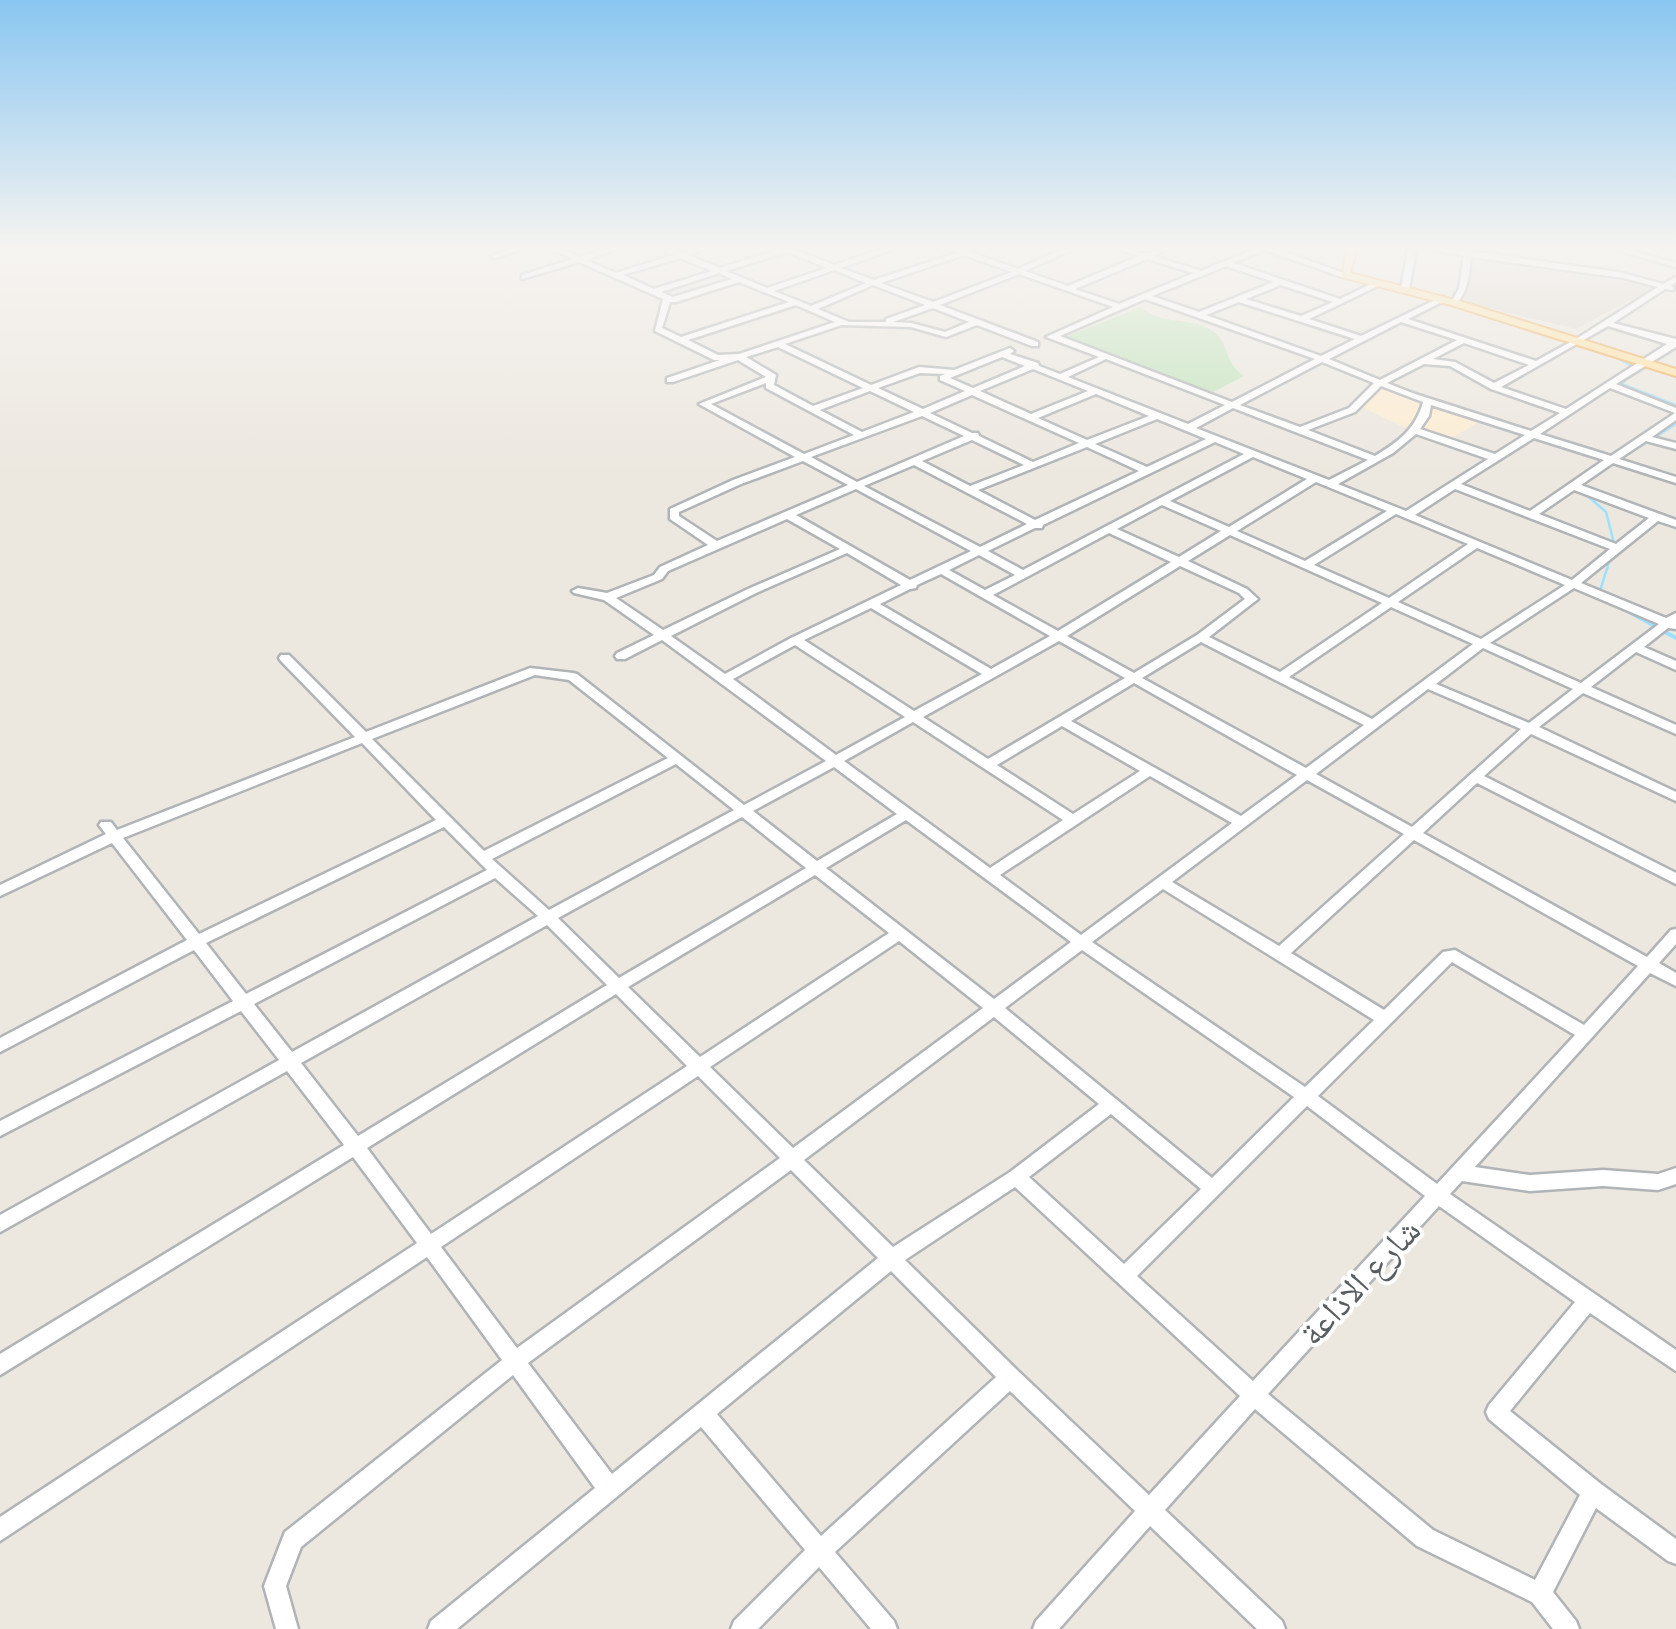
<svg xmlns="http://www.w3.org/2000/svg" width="1676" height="1629" font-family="Mulish,'Noto Naskh Arabic',sans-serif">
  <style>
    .commercial { fill: #fdedd2 }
    .education { fill: #ddd8d0 }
    .green { fill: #c1e4bb }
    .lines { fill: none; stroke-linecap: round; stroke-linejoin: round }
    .stream-far1 { stroke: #9ce2ff; stroke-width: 2.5 }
    .stream { stroke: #9ce2ff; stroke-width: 4 }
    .minor-casing { stroke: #b0b4b7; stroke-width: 5 }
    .major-casing { stroke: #f0ad53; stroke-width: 4 }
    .minor { fill: #fff; fill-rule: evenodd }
    .major { fill: #ffe2a1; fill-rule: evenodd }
    .labels { text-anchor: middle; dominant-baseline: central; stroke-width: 8; stroke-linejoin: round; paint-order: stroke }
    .near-street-label { font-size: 35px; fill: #585d60; stroke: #fff }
  </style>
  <rect width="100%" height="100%" fill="#ece7df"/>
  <polygon class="commercial" points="1389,384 1482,420 1451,439 1410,430 1353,403"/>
  <polygon class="education" points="1475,256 1655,287 1576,329 1464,302"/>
  <path class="green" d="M1141 307C1159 325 1190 317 1211 330 1230 341 1223 363 1244 376L1211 393 1066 337Z"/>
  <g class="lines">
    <g class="stream-far1">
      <polyline points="1285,253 1347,273"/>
      <polyline points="1521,320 1573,338"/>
      <polyline points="1609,354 1630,365 1633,372 1622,384 1676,405"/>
      <polyline points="1609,466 1676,424"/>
      <polyline points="1584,493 1606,512 1615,547"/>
      <polyline points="1599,594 1611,556"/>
      <polyline points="1606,600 1653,626"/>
    </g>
    <polyline class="stream" points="1649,623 1676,638"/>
    <defs>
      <g id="minor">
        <polygon points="510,249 523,249 495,258 491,256"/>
        <path d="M551 249H562L580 257 605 249H617L586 260 616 273 674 255 662 249H673L681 253 704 249 688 255 720 268 781 249H793L834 265 882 249H894L841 268 874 280 957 253 949 249H961L1018 269 1063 249H1074L1025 271 1068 286 1139 256 1119 249C1128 249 1140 254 1147 253 1154 253 1159 249 1167 249L1153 256 1201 271 1255 249H1276L1349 275 1342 277 1265 250 1233 263 1340 299 1373 283 1380 285 1309 319 1361 336 1441 297H1444V301L1408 319 1536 361 1576 339 1658 287 1624 278 1471 257C1469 275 1468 293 1455 305L1451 303 1459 288 1464 256 1428 249 1468 251 1618 272 1663 284 1676 277V282L1671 286 1674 288 1673 290 1665 289 1613 323 1676 339V347L1616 384 1676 408V420L1652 437 1676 443V449L1646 441 1619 459 1676 477V483L1613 463 1581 485 1676 520V527L1658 521 1581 583 1666 618 1676 613V629L1668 628 1644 647 1676 661V670L1636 652 1591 687 1676 725V734L1583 693 1539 727 1676 792V801L1531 734 1484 776 1676 873V884L1477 783 1423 833 1647 957 1671 930 1676 929V944L1659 963 1676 973V986L1650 973 1475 1167 1530 1175 1603 1170 1658 1174 1676 1168V1184L1658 1190 1603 1186 1530 1191 1462 1181 1450 1194 1676 1350V1371L1590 1313 1510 1411 1601 1484 1676 1539V1564L1668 1561 1596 1508 1553 1592 1576 1621 1579 1629H1553L1532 1602 1417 1546 1255 1409 1165 1510 1282 1621 1285 1629H1257L1150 1526 1059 1629H1033L1036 1621 1135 1511 1010 1391 835 1552 894 1621 897 1629H871L819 1567 758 1629H731L734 1621 805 1550 701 1427 457 1629H428L431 1621 595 1488 513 1375 301 1547 286 1586 298 1629H276L264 1586 285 1532 502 1360 427 1257 0 1541V1517L417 1243 353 1157 0 1375V1354L344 1145 287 1071 0 1232V1215L279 1060 241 1011 0 1136V1121L233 1001 194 950 0 1052V1038L187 940 112 843 0 896V885L106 834 99 825 101 822H111L117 830 355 737 281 661 279 658 281 655H289L366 732 530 668 573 673 577 674 744 805 826 761 662 640 625 659H617L615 656 617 653 654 635 604 600 574 593 572 591 578 588 607 593 654 575 660 567 708 545 670 519V509L733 480 795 457 699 404 766 377 738 360 673 382H667V378L720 360H714L655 331 663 299 579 262 522 279V275L573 259ZM787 252 827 268 767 288 726 271ZM964 255 1012 272 933 302 881 283ZM680 258 712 271 654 289 623 275ZM1147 259 1194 273 1119 304 1075 289ZM1226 266 1274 282 1199 312 1152 296ZM834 270 866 283 811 306 774 291ZM719 273 732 279 673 297 661 292ZM1019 274 1113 307 1046 337 1099 357 1060 374 1039 366 1038 363 1010 354 1014 351 1010 348 954 370 919 367 871 385 785 344 842 325 911 327 946 337 977 325 1032 346H1038V342L940 305ZM739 282 789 302 681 337 662 328 670 302H676ZM873 285 925 305 886 319V322H849L818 309ZM1281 285 1333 302 1301 316 1246 299ZM1145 299 1315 359 1232 402 1060 336ZM1239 302 1355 339 1321 356 1206 315ZM796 305 835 322 739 354 718 355 688 340ZM933 308 969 322 945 332 911 323 893 322ZM1401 322 1457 340 1380 380 1329 359ZM1608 326 1667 344 1566 409 1501 387ZM1464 343 1529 365 1494 383 1455 362 1433 359ZM778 347 863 388 813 406 774 385 776 375 746 357ZM1002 357 1025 366 973 388 950 378ZM1106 359 1225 405 1188 424 1068 377ZM1322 362 1374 383 1349 408 1300 427 1240 405ZM1424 364 1450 366 1491 389 1560 413 1531 431 1415 394 1387 383ZM1033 369 1088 391 1031 414 980 391ZM920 373 945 374 940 376V380L965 391 923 409 878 388ZM766 383V388L854 435 804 454 711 404ZM1381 386 1423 402C1416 429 1398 442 1375 456L1308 430 1355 412ZM1610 388 1675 413 1611 456 1540 434ZM870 391 914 412 862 432 820 410ZM1096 394 1149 416 1087 440 1038 418ZM972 395 1079 443 1033 462 979 436 978 433H972L930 413ZM1431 405 1525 435 1495 454 1420 429 1429 416ZM1233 408 1368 460 1329 480 1196 428ZM922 416 964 436 857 482 811 457ZM1157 419 1206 439 1147 467 1095 444ZM1416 434 1488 459 1406 511 1338 484 1393 453ZM1534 438 1604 460 1530 511 1461 484ZM972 440 1024 465 970 486 922 461ZM1215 442 1244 454 1023 570 988 551 1035 528H1042L1043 525ZM1087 447 1139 471 1035 520 978 490ZM1253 457 1307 479 1229 527 1170 501ZM803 461 848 485 717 541 679 516V512L741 484ZM914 465 1027 524 980 547 864 486ZM1316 482 1387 511 1305 561 1237 531ZM856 489 971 551 910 580 796 515ZM1455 489 1610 549 1572 580 1415 515ZM1574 490 1649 518 1616 544 1539 514ZM1162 505 1221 531 1179 557 1117 529ZM1396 514 1468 544 1389 598 1314 565ZM787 519 840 549 748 589 663 630 616 598 662 579 668 571ZM1109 533 1171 562 1058 631 993 595ZM1230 535 1382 603 1280 672 1209 637 1258 599 1247 589 1188 561ZM1477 548 1565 585 1481 639 1398 602ZM847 553 901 585 791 638 725 674 671 636 756 593ZM979 555 1015 575 985 590 949 570ZM1180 566 1239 593 1245 599 1197 635 1134 673 1067 636ZM941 574 1050 636 991 669 880 604 910 589 916 588 917 585ZM1574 588 1659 624 1581 683 1490 643ZM1391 607 1473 644 1372 719 1289 677ZM871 608 982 674 914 711 804 640ZM1059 641 1125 678 988 759 923 717ZM1201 642 1364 725 1306 768 1142 678ZM795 645 905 717 836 755 733 679ZM1483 648 1573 689 1529 723 1436 684ZM535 675 569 680 668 758 484 851 372 739ZM1134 683 1297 775 1241 816 1071 721ZM1428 689 1521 729 1412 827 1316 774ZM913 722 1063 820 990 868 844 761ZM1062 726 1140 771 1073 814 997 765ZM362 743 436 820 199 934 123 838ZM676 764 734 810 549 910 492 859ZM834 767 897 814 817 861 753 811ZM1150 776 1232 823 1081 935 1000 875ZM1307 780 1404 834 1279 946 1172 882ZM742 817 806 868 619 978 558 918ZM906 820 1071 942 994 999 826 868ZM444 827 487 870 246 994 206 943ZM1414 840 1638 966 1584 1025 1455 950 1443 952 1384 1010 1291 953ZM815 875 889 933 700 1057 628 987ZM495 878 538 916 292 1052 254 1004ZM1163 889 1374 1020 1305 1087 1092 942ZM547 925 607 985 358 1136 301 1063ZM899 941 983 1008 793 1148 710 1067ZM1082 950 1294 1097 1212 1178 1005 1008ZM1452 962 1575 1035 1437 1184 1318 1096ZM616 994 687 1066 431 1234 367 1148ZM994 1017 1099 1104 1010 1172 893 1247 804 1160ZM698 1076 780 1158 517 1348 441 1247ZM1307 1106 1425 1196 1253 1381 1137 1276ZM1111 1114 1201 1189 1124 1264 1029 1177ZM791 1170 878 1258 612 1474 528 1363ZM1015 1187 1240 1396 1149 1495 1017 1370 905 1260ZM1439 1206 1575 1302 1489 1405 1486 1412 1489 1419 1580 1495 1535 1580 1433 1530 1268 1394ZM891 1271 996 1377 821 1536 717 1414Z"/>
        <polygon points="1408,249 1416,249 1409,289 1405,291 1401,289"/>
        <polygon points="1612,249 1625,249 1676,263 1676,267"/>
      </g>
      <polygon id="major" points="1347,249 1357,249 1350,273 1459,301 1676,369 1676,376 1451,305 1342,277"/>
    </defs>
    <use href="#minor" class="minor-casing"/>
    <use href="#major" class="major-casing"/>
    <use href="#minor" class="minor"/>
    <use href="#major" class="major"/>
  </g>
  <linearGradient id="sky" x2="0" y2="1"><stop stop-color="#89c6f1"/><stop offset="0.52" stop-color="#f6f4f1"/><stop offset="1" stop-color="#f6f4f1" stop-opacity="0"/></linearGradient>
  <rect width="1676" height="477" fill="url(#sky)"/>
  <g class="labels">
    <g class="near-street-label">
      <text transform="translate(1359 1281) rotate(-47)">شارع الاذاعة</text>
    </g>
  </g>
</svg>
